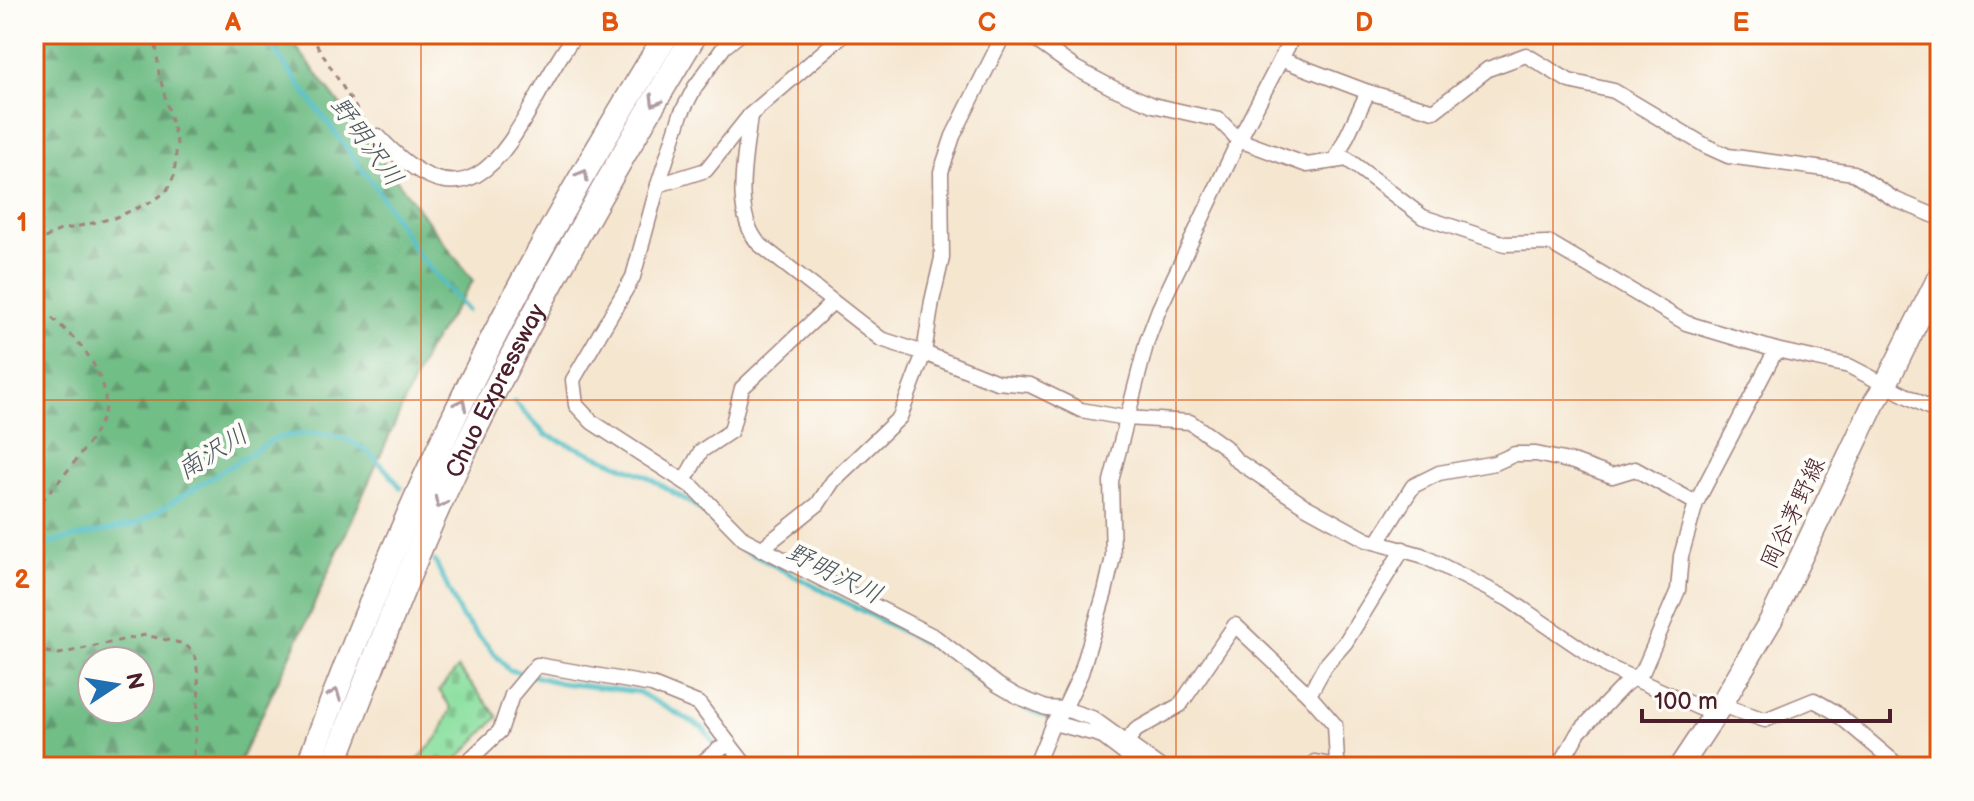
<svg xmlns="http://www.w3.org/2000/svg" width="1974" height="801" font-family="'Balsamiq Sans','Klee One',sans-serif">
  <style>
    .forest { fill: url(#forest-firs); stroke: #5e6e59; stroke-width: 2; fill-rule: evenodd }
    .cemetery { fill: url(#cemetery-stones); stroke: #6c8066; stroke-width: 2 }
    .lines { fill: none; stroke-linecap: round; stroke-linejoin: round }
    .stream { stroke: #50bec5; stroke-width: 5 }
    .street-casing { stroke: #a0827e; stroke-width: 17 }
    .primary-casing { stroke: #a0827e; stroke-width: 25 }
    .highway-casing { stroke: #a0827e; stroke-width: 27 }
    .path { stroke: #a0827e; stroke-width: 3; stroke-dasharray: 6 6; stroke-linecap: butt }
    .street { stroke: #fff; stroke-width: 14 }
    .primary { stroke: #fff; stroke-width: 22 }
    .highway { stroke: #fff; stroke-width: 24 }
    .oneway { stroke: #ae9aa0 }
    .grid { fill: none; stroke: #e0560e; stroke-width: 2; stroke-opacity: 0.55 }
    .labels { text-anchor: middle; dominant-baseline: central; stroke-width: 8; stroke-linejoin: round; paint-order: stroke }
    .street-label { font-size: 24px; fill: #4a1f2b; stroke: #fdfcf7 }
    .water-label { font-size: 26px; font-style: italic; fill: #4c5761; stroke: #fdfcf7 }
    .neatline { fill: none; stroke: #e0560e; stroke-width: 3 }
    .grid-label { font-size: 26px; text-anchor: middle; font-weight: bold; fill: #e0560e }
  </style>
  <defs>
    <pattern id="forest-firs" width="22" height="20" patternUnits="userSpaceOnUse" patternTransform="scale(2)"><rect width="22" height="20" fill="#72be87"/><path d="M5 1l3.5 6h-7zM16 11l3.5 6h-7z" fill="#609a6f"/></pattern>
    <pattern id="cemetery-stones" width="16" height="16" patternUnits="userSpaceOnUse" patternTransform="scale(2)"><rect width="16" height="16" fill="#8de0a1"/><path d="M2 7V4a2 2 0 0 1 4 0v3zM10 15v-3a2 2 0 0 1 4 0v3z" fill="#7bc08b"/></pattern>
  </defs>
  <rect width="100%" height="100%" fill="#fdfcf7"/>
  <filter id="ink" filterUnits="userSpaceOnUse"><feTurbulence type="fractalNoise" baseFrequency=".0125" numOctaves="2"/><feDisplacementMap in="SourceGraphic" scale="16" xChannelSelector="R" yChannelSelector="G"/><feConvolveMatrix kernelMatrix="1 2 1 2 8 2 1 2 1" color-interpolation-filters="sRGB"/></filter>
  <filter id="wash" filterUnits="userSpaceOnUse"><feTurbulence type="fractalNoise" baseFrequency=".006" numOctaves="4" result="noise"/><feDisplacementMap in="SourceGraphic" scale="32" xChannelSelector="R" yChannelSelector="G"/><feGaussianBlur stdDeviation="1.8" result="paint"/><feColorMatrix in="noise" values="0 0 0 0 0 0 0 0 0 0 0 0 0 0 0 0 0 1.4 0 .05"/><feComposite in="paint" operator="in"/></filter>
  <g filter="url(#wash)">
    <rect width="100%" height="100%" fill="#f5e6d0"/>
    <path class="forest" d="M34 34H299L295 45 473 281 428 349 302 631 241 758 230 767H34ZM92 661H140V709H92Z"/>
    <polygon class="cemetery" points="458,668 498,717 450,767 421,767 415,763 439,736 451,708 439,690"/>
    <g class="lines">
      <g class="stream">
        <polyline points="262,34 376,188 419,256 467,310"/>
        <polyline points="514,402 546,435 646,476 699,508 740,548 948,655"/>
        <path d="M34 546 137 524 274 439C335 424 365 440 401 488"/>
        <polyline points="435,561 461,616 509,670 561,683 638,692 703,728 732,767"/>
        <polyline points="959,664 1000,698 1052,719"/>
      </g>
    </g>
  </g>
  <g filter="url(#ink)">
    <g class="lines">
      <defs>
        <g id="street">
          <polyline points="740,34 724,47 695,87 681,114 658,185 633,277 573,380 576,405 592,422 694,488 744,539 935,637 998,685 1017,696 1046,708 1064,709 1092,718 1160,767"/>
          <polyline points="1027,34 1075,68 1113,88 1153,105 1219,120 1239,140 1307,165 1347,159 1423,217 1505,244 1550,243 1686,323 1776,350 1849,366 1940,413"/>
          <polyline points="1283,60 1368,92 1434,111 1488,69 1526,55 1569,81 1614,91 1706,146 1728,156 1854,173 1894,199 1940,218"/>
          <path d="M750 115C746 155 731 211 759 244L881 339 924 353 997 382 1030 385 1081 410 1126 418 1190 422 1225 447 1236 460 1305 506 1367 540 1421 555 1508 599 1608 667 1704 710 1721 705 1765 720 1814 700 1835 712 1900 767"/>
          <path d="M378 136C490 257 519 106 576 34"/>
          <polyline points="1335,161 1368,92"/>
          <polyline points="658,185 706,170 750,115 844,34"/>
          <polyline points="684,481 701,451 731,431 742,388 833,302"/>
          <polyline points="1378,542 1413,486 1439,473 1495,463 1515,454 1536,454 1573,462 1612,476 1635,469 1696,503"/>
          <polyline points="761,549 818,504 833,481 900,417 924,353 932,301 942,258 941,172 953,136 1004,34"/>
          <polyline points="1053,723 1100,735 1142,767"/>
          <polyline points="1127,741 1136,730 1180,705 1235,625 1309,695"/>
          <polyline points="462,767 500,731 512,695 537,665 652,685 699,704 730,745"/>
          <polyline points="697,767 717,750 730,745 747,767"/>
          <polyline points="1035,767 1053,723 1064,709 1081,673 1105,592 1113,557 1111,481 1147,341 1159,309 1239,140 1294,34"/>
          <polyline points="1312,767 1315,762 1341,767"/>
          <polyline points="1341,767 1337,761 1335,725 1309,695 1325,666 1345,643 1403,549"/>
          <polyline points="1559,767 1578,733 1624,685 1643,671 1678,590 1681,556 1696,503 1776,350"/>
        </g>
        <polyline id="primary" points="1680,767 1721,705 1771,620 1874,403 1885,386 1940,275"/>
        <g id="highway">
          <path d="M308 767C360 623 420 481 490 344 544 238 605 136 667 34"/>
          <path id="s1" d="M333 767C372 667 409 567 455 470 527 320 609 176 695 34"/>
        </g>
      </defs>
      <use href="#street" class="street-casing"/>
      <use href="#primary" class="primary-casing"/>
      <use href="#highway" class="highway-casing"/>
      <g class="path">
        <polyline points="310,34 367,126"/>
        <polyline points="34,244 58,231 114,218 151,202 166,192 174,176 177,143 159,74 155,34"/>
        <path d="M34 302C49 316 67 330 80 345 93 360 108 387 105 408 100 438 54 486 34 510"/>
        <polyline points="34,650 59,654 145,635 180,643 188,647 196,658 199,688 193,767"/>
      </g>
      <use href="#street" class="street"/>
      <use href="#primary" class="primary"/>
      <use href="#highway" class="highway"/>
    </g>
    <defs><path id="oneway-chevron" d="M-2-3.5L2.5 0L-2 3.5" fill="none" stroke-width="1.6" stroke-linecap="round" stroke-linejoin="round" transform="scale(2)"/></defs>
    <g class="oneway">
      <use href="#oneway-chevron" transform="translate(655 101) rotate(121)"/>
      <use href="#oneway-chevron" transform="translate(583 175) rotate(-60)"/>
      <use href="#oneway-chevron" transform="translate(461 404) rotate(-64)"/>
      <use href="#oneway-chevron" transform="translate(440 503) rotate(115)"/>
      <use href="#oneway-chevron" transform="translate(335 694) rotate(-68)"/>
    </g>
  </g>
  <path class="grid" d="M421 34V767M798 34V767M1176 34V767M1553 34V767M34 400H1940"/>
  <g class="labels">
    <g class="street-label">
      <text stroke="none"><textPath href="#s1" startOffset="410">Chuo Expressway</textPath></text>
      <text transform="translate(1793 513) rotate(-65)">岡谷茅野線</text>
    </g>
    <g class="water-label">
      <text transform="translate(366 142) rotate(54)">野明沢川</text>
      <text transform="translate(213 453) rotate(-32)">南沢川</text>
      <text transform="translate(834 574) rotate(27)">野明沢川</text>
    </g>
  </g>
  <rect width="1974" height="801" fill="none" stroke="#fdfcf7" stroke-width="88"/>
  <g transform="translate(116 685) rotate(78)"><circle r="38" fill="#fdfcf7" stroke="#b5a4a5" stroke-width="2"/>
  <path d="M0-6L14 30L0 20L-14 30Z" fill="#1f6fb2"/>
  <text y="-12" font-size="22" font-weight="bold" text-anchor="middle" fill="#4a1f2b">N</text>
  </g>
  <path d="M1642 709v12h248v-12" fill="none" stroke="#4a1f2b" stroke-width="4"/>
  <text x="1654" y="709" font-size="24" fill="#4a1f2b" stroke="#fdfcf7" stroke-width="6" paint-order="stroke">100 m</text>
  <rect x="44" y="44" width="1886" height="713" class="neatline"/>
  <g class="grid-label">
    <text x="233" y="31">A</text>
    <text x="610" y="31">B</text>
    <text x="987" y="31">C</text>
    <text x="1364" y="31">D</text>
    <text x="1741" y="31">E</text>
    <text x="22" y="231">1</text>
    <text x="22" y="588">2</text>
  </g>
</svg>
